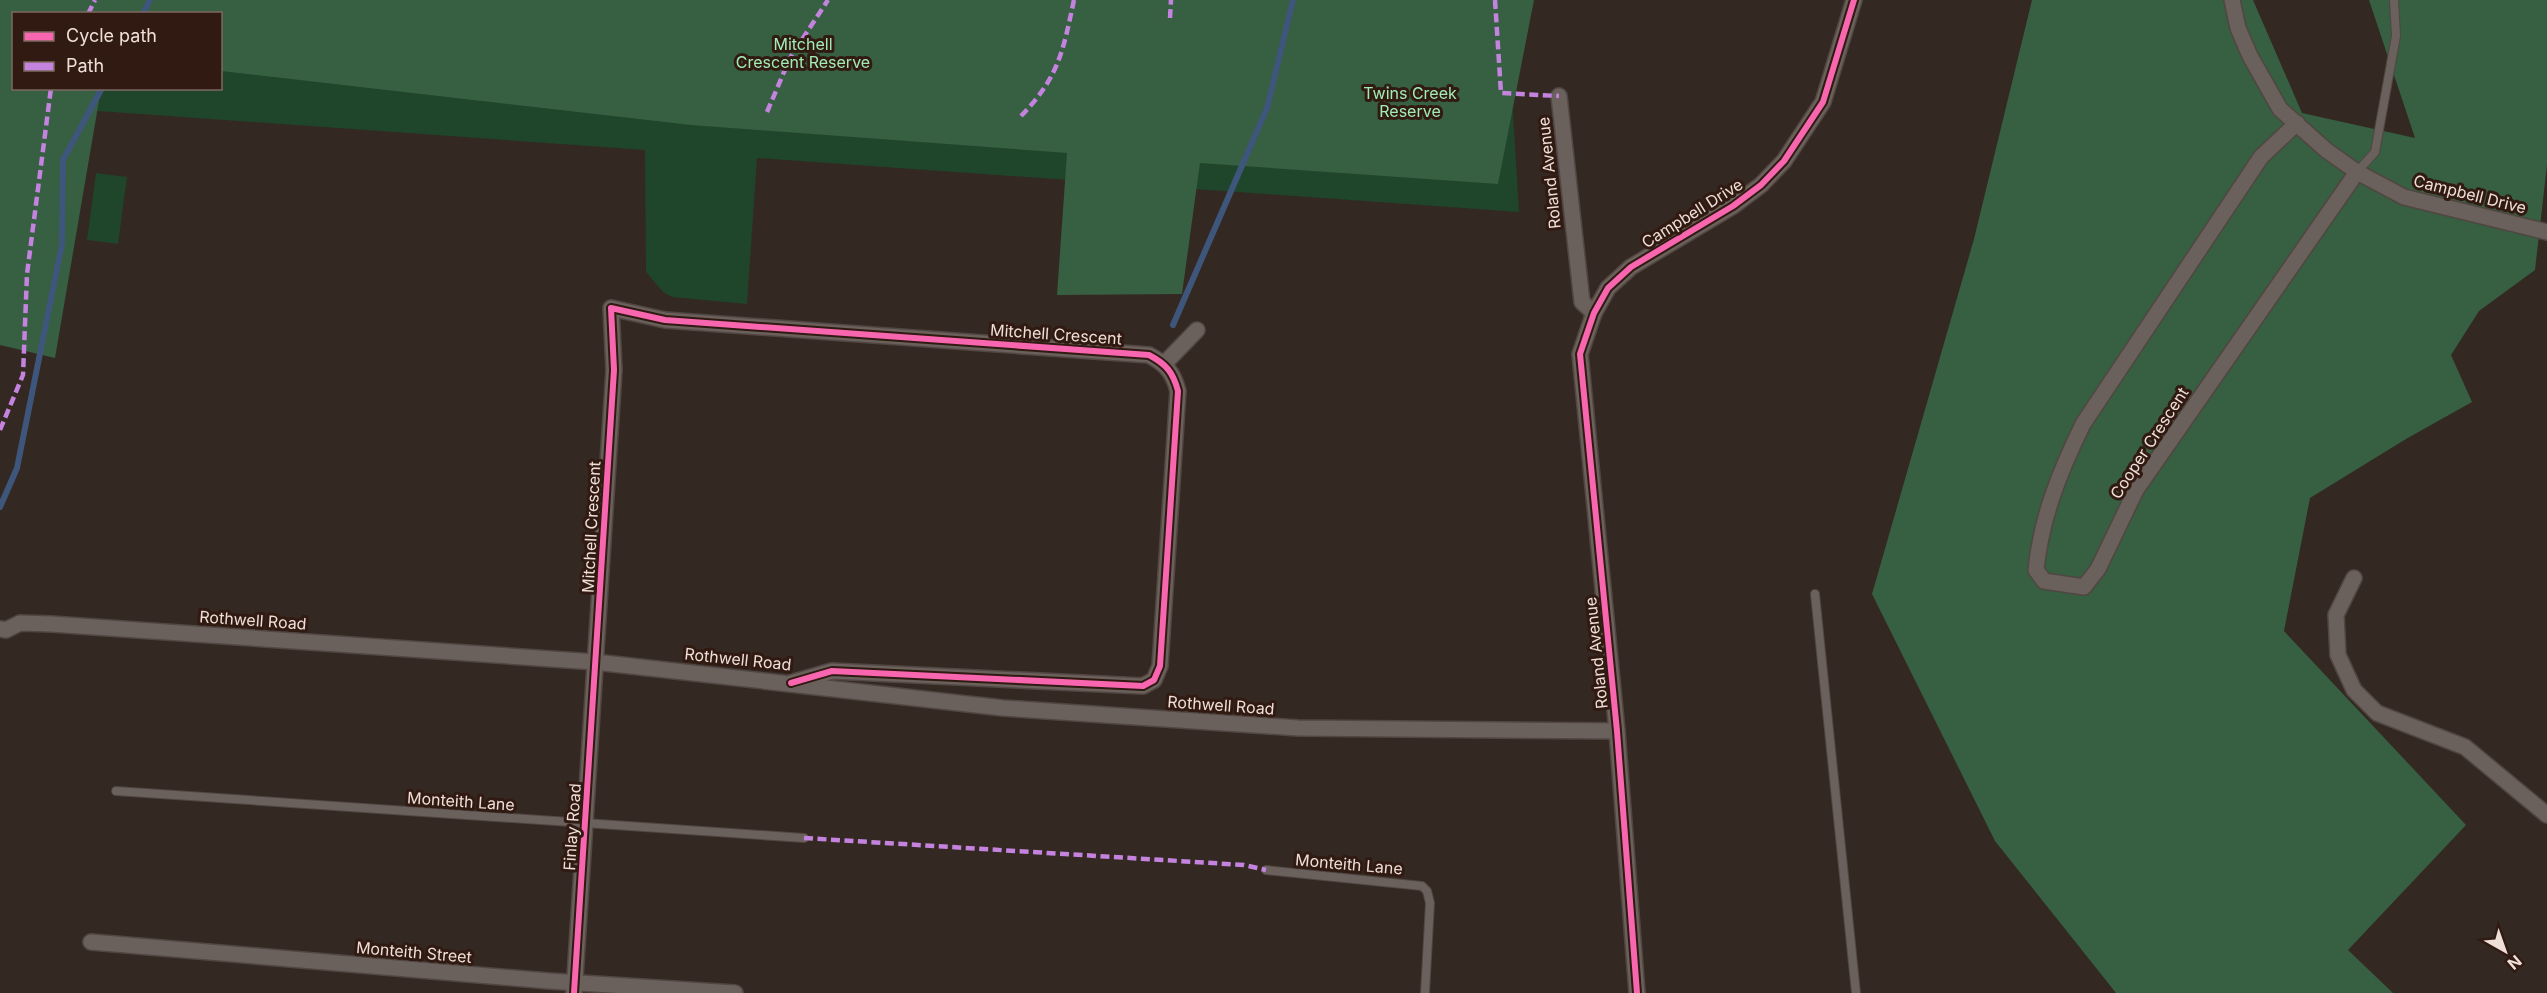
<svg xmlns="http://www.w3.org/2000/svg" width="2547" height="993" font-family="Inter,sans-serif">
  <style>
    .green { fill: #1f452b; fill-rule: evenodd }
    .forest { fill: #375f41 }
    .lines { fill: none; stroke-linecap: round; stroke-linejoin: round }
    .stream { stroke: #3e567b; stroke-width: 6 }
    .service-casing { stroke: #514641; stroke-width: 10 }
    .minor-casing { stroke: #514641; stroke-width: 18 }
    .service { stroke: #6a605c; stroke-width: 8 }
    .minor { stroke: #6a605c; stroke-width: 15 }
    .quiet { stroke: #c483df; stroke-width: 4.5; stroke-dasharray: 9 4.5; stroke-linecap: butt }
    .cycleway-casing { stroke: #311a11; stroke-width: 10 }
    .cycleway { stroke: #f766af; stroke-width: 6 }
    .labels { text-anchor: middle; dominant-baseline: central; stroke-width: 6; stroke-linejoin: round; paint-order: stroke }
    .park-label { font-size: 16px; fill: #a0ecb5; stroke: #311a11 }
    .street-label { font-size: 16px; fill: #efdfd8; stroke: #311a11 }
  </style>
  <rect width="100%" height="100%" fill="#342822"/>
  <g class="green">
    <path d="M0 0H1506L1519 212 757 158 747 304 672 297 663 292 646 272 645 150 0 104ZM14 14H220V88H14Z"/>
    <polygon points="96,173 127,177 118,244 87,240"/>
  </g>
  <g class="forest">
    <polygon points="0,0 1534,0 1498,184 1200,163 1182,294 1057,295 1067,153 691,125 221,71 220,14 14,14 14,88 101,89 55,358 0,345"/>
    <polygon points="2032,0 2253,0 2302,113 2415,138 2369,0 2547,0 2547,165 2535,270 2479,311 2451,355 2472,402 2406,439 2310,498 2284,631 2466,825 2348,950 2393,993 2116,993 1995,841 1872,594 1974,239"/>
  </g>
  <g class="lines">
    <g class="stream">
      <polyline points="143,14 150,0"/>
      <polyline points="1173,325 1267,108 1293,0"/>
      <polyline points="0,507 17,468 62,244 63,160 102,88"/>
    </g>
    <defs>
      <g id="service">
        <polyline points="2357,172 2375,152 2396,36 2394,0"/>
        <polyline points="1815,594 1856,993"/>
        <polyline points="116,791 804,838"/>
        <polyline points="1266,870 1422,886 1427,891 1430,903 1425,993"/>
      </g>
      <g id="minor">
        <polyline points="2232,0 2238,28 2250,56 2280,109 2326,150 2357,172 2404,197 2547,232"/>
        <polyline points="1559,96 1582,302 1594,313"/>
        <path d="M2297 123 2261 157 2083 424C2060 471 2041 518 2036 570L2044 581 2084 587 2098 569 2136 490 2357 172"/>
        <polyline points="1165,363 1197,330"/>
        <polyline points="2354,578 2336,615 2338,655 2354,690 2377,713 2465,747 2547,815"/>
        <polyline points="0,629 6,630 20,623 51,624 595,662 1003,708 1298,728 1617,731"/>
        <polyline points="91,942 549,981 735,993"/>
        <path d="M574 993 614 370 611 308 665 320 1149 355C1166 364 1173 372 1178 391L1160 666 1154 680 1143 686 832 671 791 683"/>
        <polyline points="1637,993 1617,731 1580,354 1594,313 1608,288 1631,267 1733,206 1761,185 1784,161 1823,102 1854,0"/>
      </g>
    </defs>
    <use href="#service" class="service-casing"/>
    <use href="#minor" class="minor-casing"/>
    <use href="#service" class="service"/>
    <use href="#minor" class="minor"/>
    <g class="quiet">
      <polyline points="1495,0 1501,93 1559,96"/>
      <polyline points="88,14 95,0"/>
      <polyline points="1170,18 1171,0"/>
      <polyline points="767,112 790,58 828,0"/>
      <path d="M1021 116C1059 77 1063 51 1074 0"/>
      <polyline points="0,430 23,375 27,274 51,88"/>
      <polyline points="804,838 1244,865 1266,870"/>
    </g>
    <defs>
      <g id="cycleway">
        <path d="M574 993 614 370 611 308 665 320 1149 355C1166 364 1173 372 1178 391L1160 666 1154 680 1143 686 832 671 791 683"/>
        <polyline points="1637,993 1617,731 1580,354 1594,313 1608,288 1631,267 1733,206 1761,185 1784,161 1823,102 1854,0"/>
      </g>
    </defs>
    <use href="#cycleway" class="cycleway-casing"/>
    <use href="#cycleway" class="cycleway"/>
  </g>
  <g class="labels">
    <g class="park-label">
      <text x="803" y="44">Mitchell<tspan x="803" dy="18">Crescent Reserve</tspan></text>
      <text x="1410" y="93">Twins Creek<tspan x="1410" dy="18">Reserve</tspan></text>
    </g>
    <g class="street-label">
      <text transform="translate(1549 173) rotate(-96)">Roland Avenue</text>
      <text transform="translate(2470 194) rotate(14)">Campbell Drive</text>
      <text transform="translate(1692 213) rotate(-32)">Campbell Drive</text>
      <text transform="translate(1056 334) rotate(4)">Mitchell Crescent</text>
      <text transform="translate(2149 443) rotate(-57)">Cooper Crescent</text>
      <text transform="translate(591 527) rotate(-87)">Mitchell Crescent</text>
      <text transform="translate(253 620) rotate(4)">Rothwell Road</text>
      <text transform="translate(1596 653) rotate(-96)">Roland Avenue</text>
      <text transform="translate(738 659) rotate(6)">Rothwell Road</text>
      <text transform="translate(1221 705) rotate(4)">Rothwell Road</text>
      <text transform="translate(461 801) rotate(4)">Monteith Lane</text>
      <text transform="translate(572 827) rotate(-86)">Finlay Road</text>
      <text transform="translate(1349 864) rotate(5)">Monteith Lane</text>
      <text transform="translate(414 952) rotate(5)">Monteith Street</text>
    </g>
  </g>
  <rect x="12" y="12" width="210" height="78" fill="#311a11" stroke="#7d6961" stroke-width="1.5"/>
  <rect x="24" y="32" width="30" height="9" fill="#f766af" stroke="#7d6961" stroke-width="1.5"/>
  <text x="66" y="42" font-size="18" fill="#efdfd8">Cycle path</text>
  <rect x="24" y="62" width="30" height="9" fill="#c483df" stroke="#7d6961" stroke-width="1.5"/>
  <text x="66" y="72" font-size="18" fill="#efdfd8">Path</text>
  <g transform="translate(2505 951) rotate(140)" stroke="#311a11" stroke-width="4.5" paint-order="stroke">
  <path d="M0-4.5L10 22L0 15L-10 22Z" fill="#efdfd8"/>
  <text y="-9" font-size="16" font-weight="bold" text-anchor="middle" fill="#efdfd8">N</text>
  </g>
</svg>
